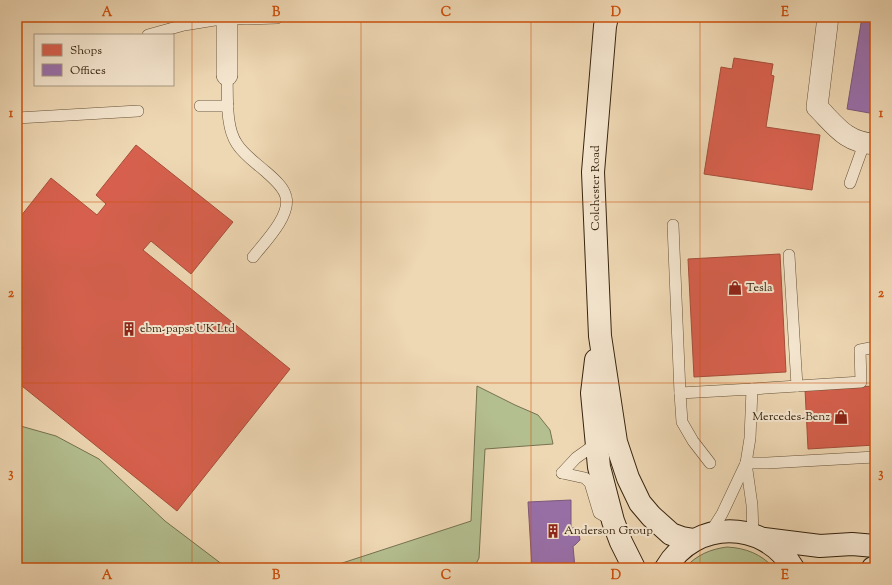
<svg xmlns="http://www.w3.org/2000/svg" width="892" height="585" font-family="'Sorts Mill Goudy',serif">
  <style>
    .green { fill: #b4bf90; stroke: #76724f }
    .shops { fill: #d6604d; stroke: #a64e3a }
    .offices { fill: #9970ab; stroke: #7c597c }
    .lines { fill: none; stroke-linecap: round; stroke-linejoin: round }
    .lane-casing { stroke: #655137; stroke-width: 12 }
    .street-casing { stroke: #655137; stroke-width: 22 }
    .secondary-casing { stroke: #37240e; stroke-width: 24 }
    .lane { stroke: #f4e5ce; stroke-width: 11 }
    .street { stroke: #f4e5ce; stroke-width: 21 }
    .secondary { stroke: #f4e5ce; stroke-width: 22 }
    .grid { fill: none; stroke: #cd510c; stroke-width: 1; stroke-opacity: 0.55 }
    .labels { text-anchor: middle; dominant-baseline: central; stroke-width: 4; stroke-linejoin: round; paint-order: stroke }
    .street-label { font-size: 12px; fill: #37240e; stroke: #f4e5ce }
    .poi-label { font-size: 12px; fill: #37240e; stroke: #f4e5ce; text-anchor: start }
    .neatline { fill: none; stroke: #cd510c; stroke-width: 1.5 }
    .grid-label { font-size: 13px; text-anchor: middle; font-weight: bold; fill: #cd510c }
  </style>
  <rect width="100%" height="100%" fill="#eed7b3"/>
  <filter id="stains"><feTurbulence type="fractalNoise" baseFrequency=".005" numOctaves="4"/><feColorMatrix values="0 0 0 0 .2 0 0 0 0 .09 0 0 0 0 .02 0 0 0 .5 -.17"/></filter>
  <radialGradient id="worn" r=".72"><stop offset=".6" stop-color="#630" stop-opacity="0"/><stop offset="1" stop-color="#630" stop-opacity=".3"/></radialGradient>
  <g class="green">
    <polygon points="477,386 515,405 538,415 550,430 553,444 485,449 479,558 474,568 327,568 471,521"/>
    <polygon points="17,425 56,436 99,459 165,521 227,568 17,568"/>
    <path d="M727 547C746 548 761 554 774 568H685C696 555 711 549 727 547Z"/>
  </g>
  <g class="shops">
    <polygon points="734,58 773,64 771,75 774,76 766,127 820,135 812,190 704,174 721,67 732,69"/>
    <polygon points="136,145 233,222 191,274 151,241 143,250 290,369 177,511 17,382 17,356 23,348 17,343 17,221 51,178 97,215 106,204 96,195"/>
    <polygon points="780,254 786,372 694,377 688,259"/>
    <polygon points="875,386 875,445 808,449 805,389"/>
  </g>
  <g class="offices">
    <polygon points="862,17 875,17 875,114 847,109"/>
    <polygon points="571,500 571,528 574,528 579,534 580,540 575,545 573,546 575,568 532,568 528,502"/>
  </g>
  <g class="lines">
    <defs>
      <g id="lane">
        <polyline points="148,35 184,25 227,18 246,19 277,18"/>
        <path d="M227 75C228 95 225 127 237 144 244 155 256 163 265 171 273 178 284 187 286 197 291 216 264 243 253 257"/>
        <polyline points="200,106 228,106"/>
        <polyline points="17,118 138,111"/>
        <polyline points="850,183 864,144"/>
        <polyline points="673,225 680,393"/>
        <polyline points="789,255 797,386"/>
        <polyline points="752,389 861,382 860,350 875,347"/>
        <polyline points="710,463 693,441 682,422 680,393 752,389 750,438 746,463 752,505 753,535"/>
        <polyline points="746,463 767,463 875,457"/>
        <polyline points="562,473 585,478 590,483 599,513 613,521"/>
        <polyline points="562,473 576,458 590,448 596,441"/>
        <polyline points="710,533 722,514 746,463"/>
      </g>
      <g id="street">
        <polyline points="227,17 227,75"/>
        <path d="M828 17 817 107C836 126 846 143 875 144"/>
      </g>
      <g id="secondary">
        <polyline points="607,17 605,26 593,172 600,336 616,442 628,478 640,503 651,516 671,534 682,538 694,540"/>
        <polyline points="596,360 592,393 599,467 613,521 621,542 634,568"/>
        <polyline points="764,539 820,546 852,544 875,546"/>
        <path d="M666 568C695 519 764 519 793 568"/>
        <polyline points="873,568 875,567"/>
      </g>
    </defs>
    <use href="#lane" class="lane-casing"/>
    <use href="#street" class="street-casing"/>
    <use href="#secondary" class="secondary-casing"/>
    <use href="#lane" class="lane"/>
    <use href="#street" class="street"/>
    <use href="#secondary" class="secondary"/>
  </g>
  <path class="grid" d="M192 17V568M361 17V568M531 17V568M700 17V568M17 202H875M17 383H875"/>
  <defs>
    <symbol id="shop-bare" viewBox="-9 -9 18 18"><path d="M-5-2.5h2.3a2.7 3.5 0 0 1 5.4 0H5L5.5 6h-11ZM-1.5-2.5h3a1.5 2.3 0 0 0-3 0Z" fill="#8f2418" stroke="#f4e5ce" stroke-width="2.5" paint-order="stroke"/></symbol>
    <symbol id="building-bare" viewBox="-9 -9 18 18"><path d="M-4-6H4V6H1V3H-1V6H-4ZM-2.5-4.3h1.7v1.8h-1.7ZM.8-4.3h1.7v1.8H.8ZM-2.5-1h1.7V.8h-1.7ZM.8-1h1.7V.8H.8Z" fill="#8f2418" stroke="#f4e5ce" stroke-width="2.5" paint-order="stroke"/></symbol>
  </defs>
  <g fill-rule="evenodd">
    <use href="#shop-bare" x="725" y="278" width="20" height="20"/>
    <use href="#building-bare" x="119" y="319" width="20" height="20"/>
    <use href="#shop-bare" x="831" y="407" width="20" height="20"/>
    <use href="#building-bare" x="543" y="521" width="20" height="20"/>
  </g>
  <g class="labels">
    <g class="street-label">
      <text transform="translate(596 188) rotate(-90)">Colchester Road</text>
    </g>
    <g class="poi-label">
      <text x="746" y="288">Tesla</text>
      <text x="140" y="329">ebm-papst UK Ltd</text>
      <text x="830" y="417" text-anchor="end">Mercedes-Benz</text>
      <text x="564" y="531">Anderson Group</text>
    </g>
  </g>
  <rect width="892" height="585" fill="none" stroke="#eed7b3" stroke-width="44"/>
  <rect x="34" y="34" width="140" height="52" fill="#f4e5ce" stroke="#a89881"/>
  <rect x="42" y="44" width="20" height="12" fill="#d6604d" stroke="#a89881"/>
  <text x="70" y="54" font-size="12" fill="#37240e">Shops</text>
  <rect x="42" y="64" width="20" height="12" fill="#9970ab" stroke="#a89881"/>
  <text x="70" y="74" font-size="12" fill="#37240e">Offices</text>
  <rect x="22" y="22" width="848" height="541" class="neatline"/>
  <g class="grid-label">
    <text x="107" y="16">A</text>
    <text x="276" y="16">B</text>
    <text x="446" y="16">C</text>
    <text x="616" y="16">D</text>
    <text x="785" y="16">E</text>
    <text x="11" y="117">1</text>
    <text x="881" y="117">1</text>
    <text x="11" y="297">2</text>
    <text x="881" y="297">2</text>
    <text x="11" y="477">3</text>
    <text x="881" y="477">3</text>
    <text x="107" y="579">A</text>
    <text x="276" y="579">B</text>
    <text x="446" y="579">C</text>
    <text x="616" y="579">D</text>
    <text x="785" y="579">E</text>
  </g>
  <rect width="100%" height="100%" filter="url(#stains)"/>
  <rect width="100%" height="100%" fill="url(#worn)"/>
</svg>
